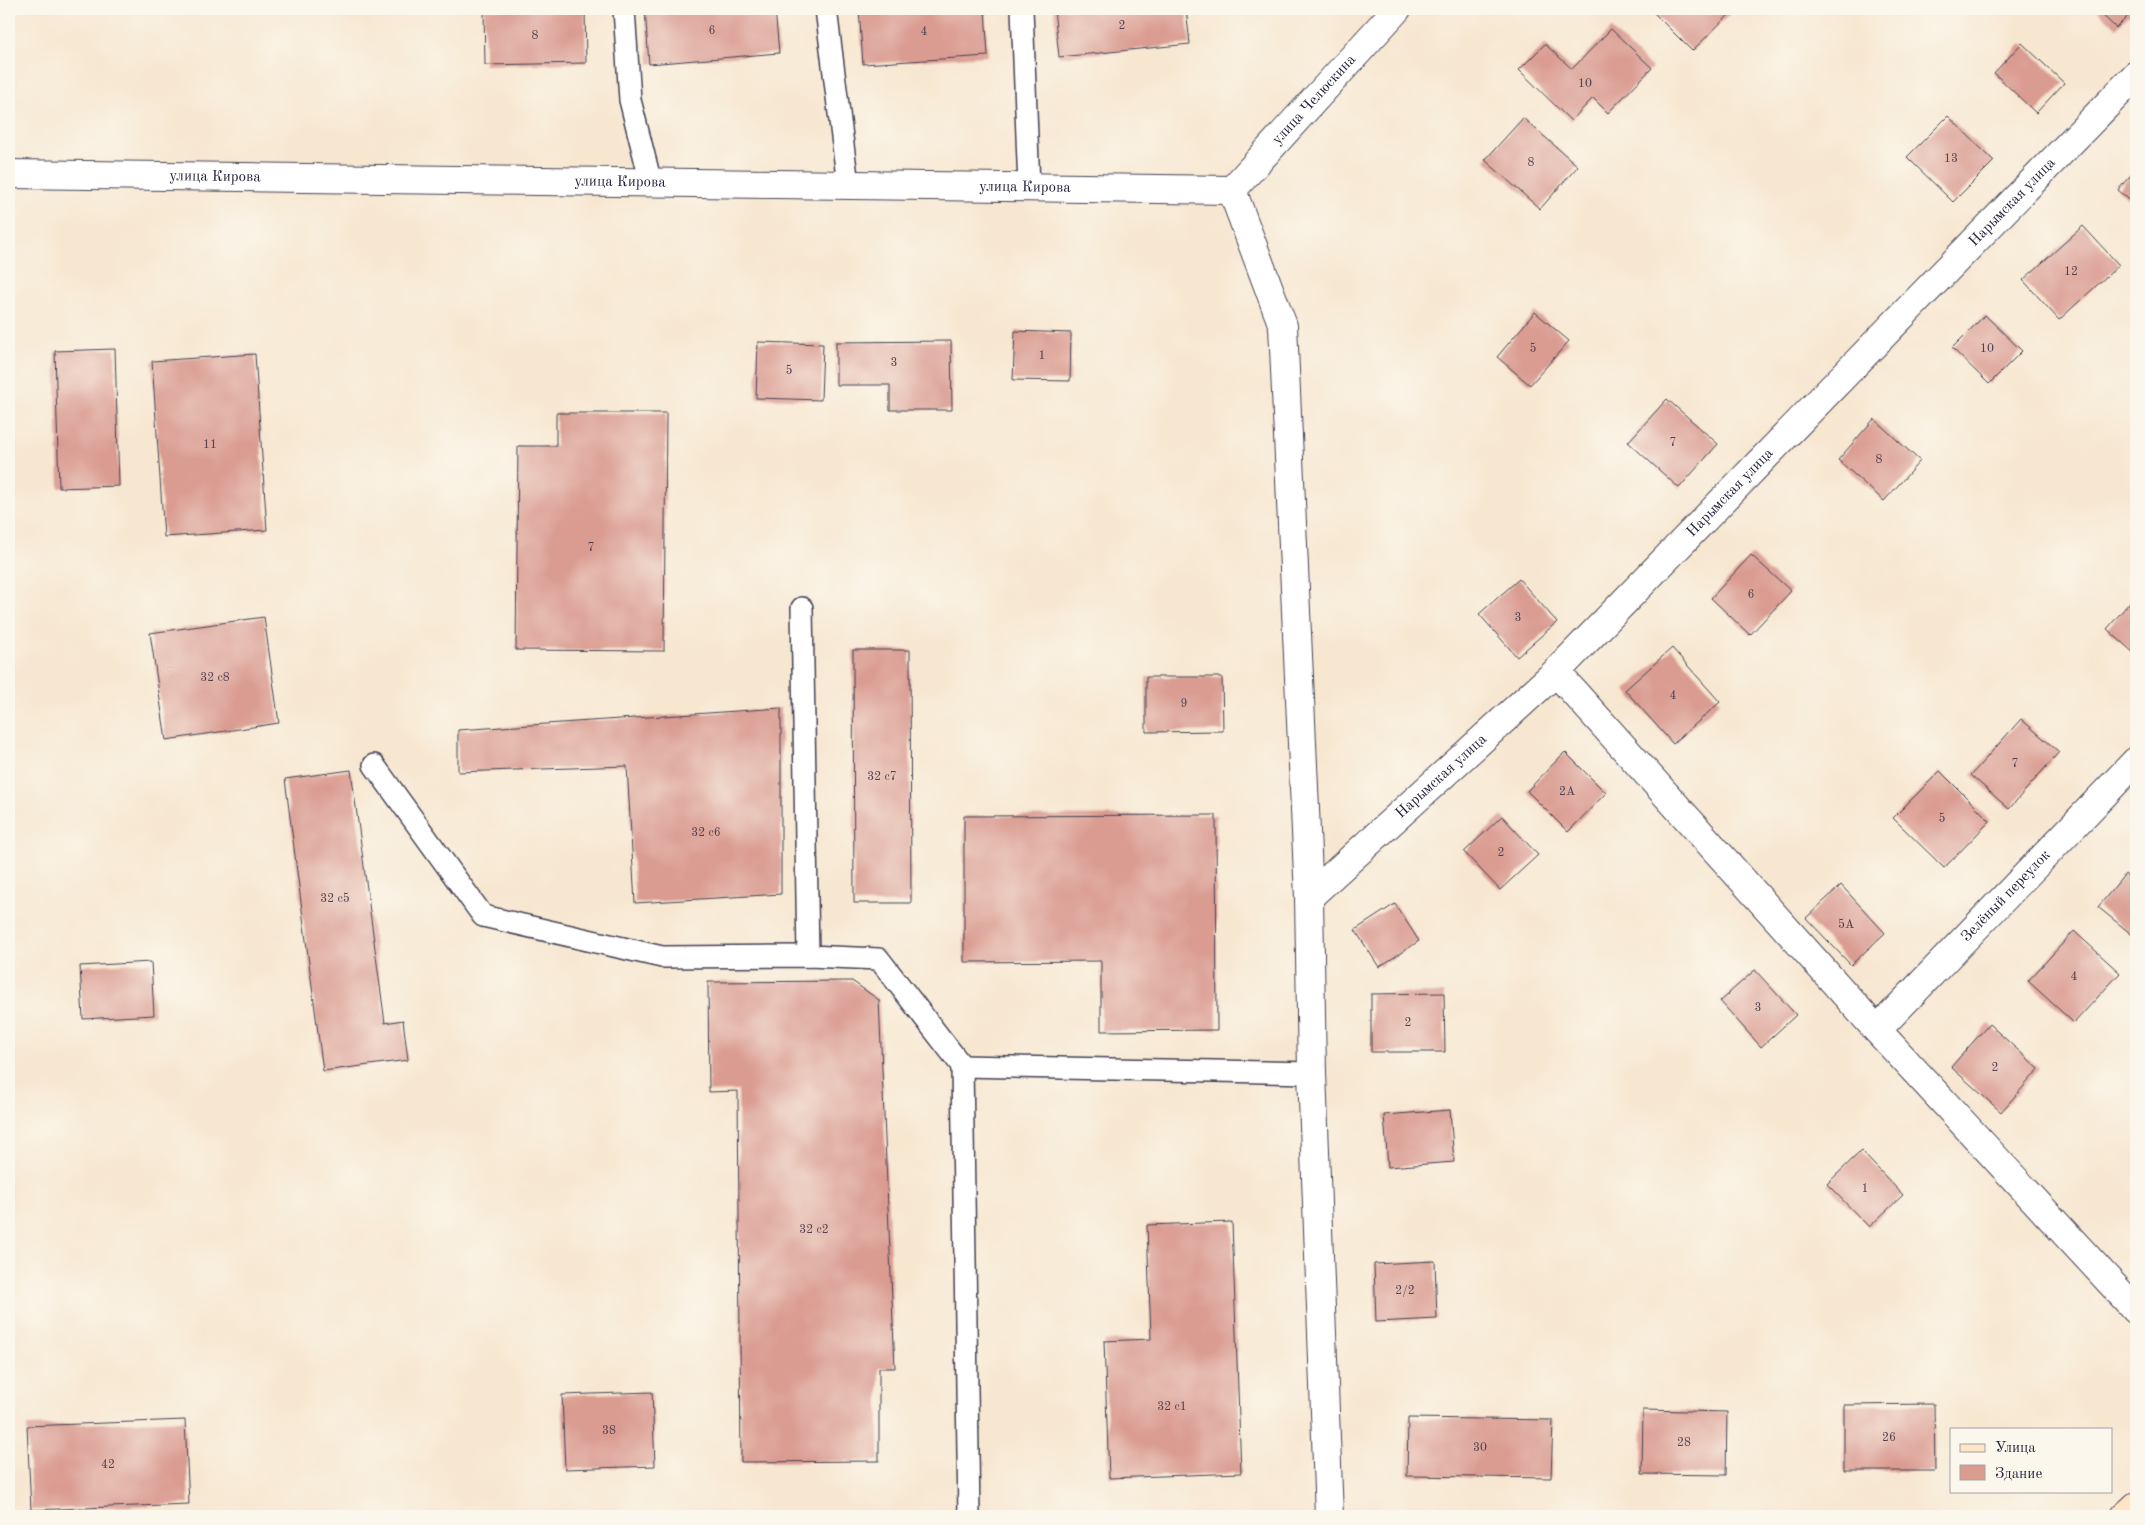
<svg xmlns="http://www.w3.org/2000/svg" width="2145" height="1525" font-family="'Old Standard TT',serif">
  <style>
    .building { fill: #da9b91 }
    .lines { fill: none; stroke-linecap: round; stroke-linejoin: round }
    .service-casing { stroke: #424052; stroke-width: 24 }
    .minor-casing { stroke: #424052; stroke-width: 30 }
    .tertiary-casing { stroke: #424052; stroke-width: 30 }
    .secondary-casing { stroke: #424052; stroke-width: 30 }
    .service { stroke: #fff; stroke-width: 21 }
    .minor { stroke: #fff; stroke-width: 28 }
    .tertiary { stroke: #fff; stroke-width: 28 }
    .secondary { stroke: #ffe4c6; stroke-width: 28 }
    .labels { text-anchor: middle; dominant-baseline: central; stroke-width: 5; stroke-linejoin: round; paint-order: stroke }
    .number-label { font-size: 12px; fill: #504050 }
    .street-label { font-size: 15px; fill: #22223b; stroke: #fbf7ec }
  </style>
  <rect width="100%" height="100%" fill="#fbf7ec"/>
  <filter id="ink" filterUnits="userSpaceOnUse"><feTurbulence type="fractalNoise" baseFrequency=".02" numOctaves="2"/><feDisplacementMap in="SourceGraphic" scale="10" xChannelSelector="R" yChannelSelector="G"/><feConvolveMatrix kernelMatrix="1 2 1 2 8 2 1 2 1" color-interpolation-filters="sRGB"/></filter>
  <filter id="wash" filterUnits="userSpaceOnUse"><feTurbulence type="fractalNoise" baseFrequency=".0096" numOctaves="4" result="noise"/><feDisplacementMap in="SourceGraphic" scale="20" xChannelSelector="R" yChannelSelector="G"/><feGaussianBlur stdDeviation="1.12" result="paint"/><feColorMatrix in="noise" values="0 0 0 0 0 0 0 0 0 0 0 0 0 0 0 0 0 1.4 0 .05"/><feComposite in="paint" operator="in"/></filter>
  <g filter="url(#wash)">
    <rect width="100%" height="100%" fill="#f7e7d1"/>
    <g id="blocks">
      <g class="building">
        <polygon points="484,9 585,9 586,63 485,65"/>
        <polygon points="645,9 775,9 779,53 649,64"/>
        <polygon points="859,9 985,9 988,56 863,64"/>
        <polygon points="1054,9 1186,9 1190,44 1059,57"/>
        <polygon points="1650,9 1735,9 1692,51"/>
        <polygon points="2096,9 2135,9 2116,28"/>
        <polygon points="1611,29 1652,68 1608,113 1593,98 1571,121 1519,70 1545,44 1572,69"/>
        <polygon points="2022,43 2064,83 2036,113 1994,73"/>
        <polygon points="1948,116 1994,161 1953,202 1907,157"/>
        <polygon points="1523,118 1578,166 1540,209 1485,160"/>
        <polygon points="2136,169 2136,206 2118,190"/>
        <polygon points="2083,226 2119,265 2059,320 2023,280"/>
        <polygon points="1535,312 1569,341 1530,385 1497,357"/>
        <polygon points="1985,315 2022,351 1989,384 1952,348"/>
        <polygon points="1015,331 1071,333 1070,381 1013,380"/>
        <polygon points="951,341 952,410 890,410 890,385 836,385 836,342"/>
        <polygon points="758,342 823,344 821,400 756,398"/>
        <polygon points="115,349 119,486 59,488 55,351"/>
        <polygon points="255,354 267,530 164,537 152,361"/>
        <polygon points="1667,399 1718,444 1679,488 1628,442"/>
        <polygon points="556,413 666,413 664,651 516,650 518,446 556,446"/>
        <polygon points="1874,419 1920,461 1884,501 1838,460"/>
        <polygon points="1751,555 1791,591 1750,635 1711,598"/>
        <polygon points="1519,579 1557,622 1517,657 1479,614"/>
        <polygon points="2136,595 2136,655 2107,629"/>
        <polygon points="264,617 279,723 166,740 150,633"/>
        <polygon points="1672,648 1720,702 1673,744 1625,690"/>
        <polygon points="853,650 910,650 911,903 854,903"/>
        <polygon points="1146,677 1222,677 1223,731 1146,732"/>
        <polygon points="781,708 781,894 635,903 627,766 458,772 458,730"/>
        <polygon points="2021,719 2059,752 2009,809 1971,775"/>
        <polygon points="1565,752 1606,793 1568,832 1527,791"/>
        <polygon points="351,770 385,1023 403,1020 408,1060 323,1071 285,779"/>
        <polygon points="1940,771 1990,821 1944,868 1893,818"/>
        <polygon points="1216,815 1217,1030 1101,1031 1101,961 964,962 964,816"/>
        <polygon points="1502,816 1538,855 1500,890 1464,852"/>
        <polygon points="2125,874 2136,883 2136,938 2098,907"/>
        <polygon points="1841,885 1885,933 1851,965 1806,918"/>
        <polygon points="1395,904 1419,941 1379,967 1355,930"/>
        <polygon points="2074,931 2120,973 2074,1023 2028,981"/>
        <polygon points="151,962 154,1015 83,1019 80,966"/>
        <polygon points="1755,970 1796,1015 1761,1047 1720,1001"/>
        <polygon points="852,981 879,1000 895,1368 879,1368 879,1461 741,1462 738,1091 709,1092 708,982"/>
        <polygon points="1444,993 1445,1052 1371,1052 1371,994"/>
        <polygon points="1989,1024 2039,1069 2001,1112 1951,1067"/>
        <polygon points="1450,1110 1454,1162 1388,1167 1384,1115"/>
        <polygon points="1861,1151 1903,1195 1869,1227 1827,1184"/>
        <polygon points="1232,1222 1241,1473 1109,1478 1104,1341 1151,1339 1147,1225"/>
        <polygon points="1435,1261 1437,1319 1376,1322 1374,1264"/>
        <polygon points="652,1392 655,1466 565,1469 562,1395"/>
        <polygon points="1934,1404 1935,1471 1844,1471 1844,1405"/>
        <polygon points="1643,1410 1727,1412 1726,1475 1642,1474"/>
        <polygon points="1408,1418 1553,1420 1551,1478 1407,1476"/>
        <polygon points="185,1420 189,1504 31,1510 27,1426"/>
      </g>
    </g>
  </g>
  <g filter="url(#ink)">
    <use href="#blocks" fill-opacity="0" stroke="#424052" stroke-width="1"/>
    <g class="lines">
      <defs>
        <g id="service">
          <polyline points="624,9 630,100 651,183"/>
          <polyline points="826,9 848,185"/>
          <polyline points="1022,9 1029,187"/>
          <polyline points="802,608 808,956"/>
          <polyline points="374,765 483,916 662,957 808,956 879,959 962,1066"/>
          <polyline points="969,1516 962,1066 1312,1073"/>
        </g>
        <g id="minor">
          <polyline points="1556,672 1877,1030 2136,1310"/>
          <path id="s1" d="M1309 897 1556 672 2136 75"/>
          <path id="s2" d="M1877 1030 2136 761"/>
        </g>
        <g id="tertiary">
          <path id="s3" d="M9 174 1232 190"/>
          <polyline points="1232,190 1283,326 1309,897 1312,1073 1329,1516"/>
          <path id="s4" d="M1232 190 1397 9"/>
        </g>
        <polyline id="secondary" points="2125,1516 2136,1506"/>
      </defs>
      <use href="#service" class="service-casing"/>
      <use href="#minor" class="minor-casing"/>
      <use href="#tertiary" class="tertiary-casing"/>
      <use href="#secondary" class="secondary-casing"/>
      <use href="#service" class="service"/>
      <use href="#minor" class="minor"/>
      <use href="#tertiary" class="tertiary"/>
      <use href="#secondary" class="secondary"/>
    </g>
  </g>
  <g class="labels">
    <g class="number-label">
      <text x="1122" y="26">2</text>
      <text x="712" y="31">6</text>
      <text x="924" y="32">4</text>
      <text x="535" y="36">8</text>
      <text x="1585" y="84">10</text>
      <text x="1951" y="159">13</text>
      <text x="1531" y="163">8</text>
      <text x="2071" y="272">12</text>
      <text x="1533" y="349">5</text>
      <text x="1987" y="349">10</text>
      <text x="1042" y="356">1</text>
      <text x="894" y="363">3</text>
      <text x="789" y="371">5</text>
      <text x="1673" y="443">7</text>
      <text x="210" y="445">11</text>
      <text x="1879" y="460">8</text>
      <text x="591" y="548">7</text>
      <text x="1751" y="595">6</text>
      <text x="1518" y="618">3</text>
      <text x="215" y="678">32 с8</text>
      <text x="1673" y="696">4</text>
      <text x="1184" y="704">9</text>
      <text x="2015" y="764">7</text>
      <text x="882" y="777">32 с7</text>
      <text x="1567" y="792">2А</text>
      <text x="1942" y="819">5</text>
      <text x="706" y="833">32 с6</text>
      <text x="1501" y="853">2</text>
      <text x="335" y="899">32 с5</text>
      <text x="1846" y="925">5А</text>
      <text x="2074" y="977">4</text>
      <text x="1758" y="1008">3</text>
      <text x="1408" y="1023">2</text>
      <text x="1995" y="1068">2</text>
      <text x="1865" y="1189">1</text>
      <text x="814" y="1230">32 с2</text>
      <text x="1405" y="1291">2/2</text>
      <text x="1172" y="1407">32 с1</text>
      <text x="609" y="1431">38</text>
      <text x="1889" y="1438">26</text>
      <text x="1684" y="1443">28</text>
      <text x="1480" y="1448">30</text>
      <text x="108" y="1465">42</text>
    </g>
    <g class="street-label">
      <text stroke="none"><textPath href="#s4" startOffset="122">улица Челюскина</textPath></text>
      <text stroke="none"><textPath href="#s3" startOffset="206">улица Кирова</textPath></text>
      <text stroke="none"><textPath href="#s3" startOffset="611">улица Кирова</textPath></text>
      <text stroke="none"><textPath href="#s3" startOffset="1016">улица Кирова</textPath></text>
      <text stroke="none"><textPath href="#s1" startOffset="989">Нарымская улица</textPath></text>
      <text stroke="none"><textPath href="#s1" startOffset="584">Нарымская улица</textPath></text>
      <text stroke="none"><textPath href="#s1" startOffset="179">Нарымская улица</textPath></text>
      <text stroke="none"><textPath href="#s2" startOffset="186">Зелёный переулок</textPath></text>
    </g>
  </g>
  <rect width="2145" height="1525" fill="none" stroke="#fbf7ec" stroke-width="30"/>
  <rect x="1950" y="1428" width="162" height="65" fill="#fbf7ec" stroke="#a4a2a5"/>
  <rect x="1960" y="1444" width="25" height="8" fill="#ffe4c6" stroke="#a4a2a5"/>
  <text x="1995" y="1452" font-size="15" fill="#22223b">Улица</text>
  <rect x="1960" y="1465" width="25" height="15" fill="#da9b91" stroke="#a4a2a5"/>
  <text x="1995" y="1478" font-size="15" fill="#22223b">Здание</text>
</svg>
